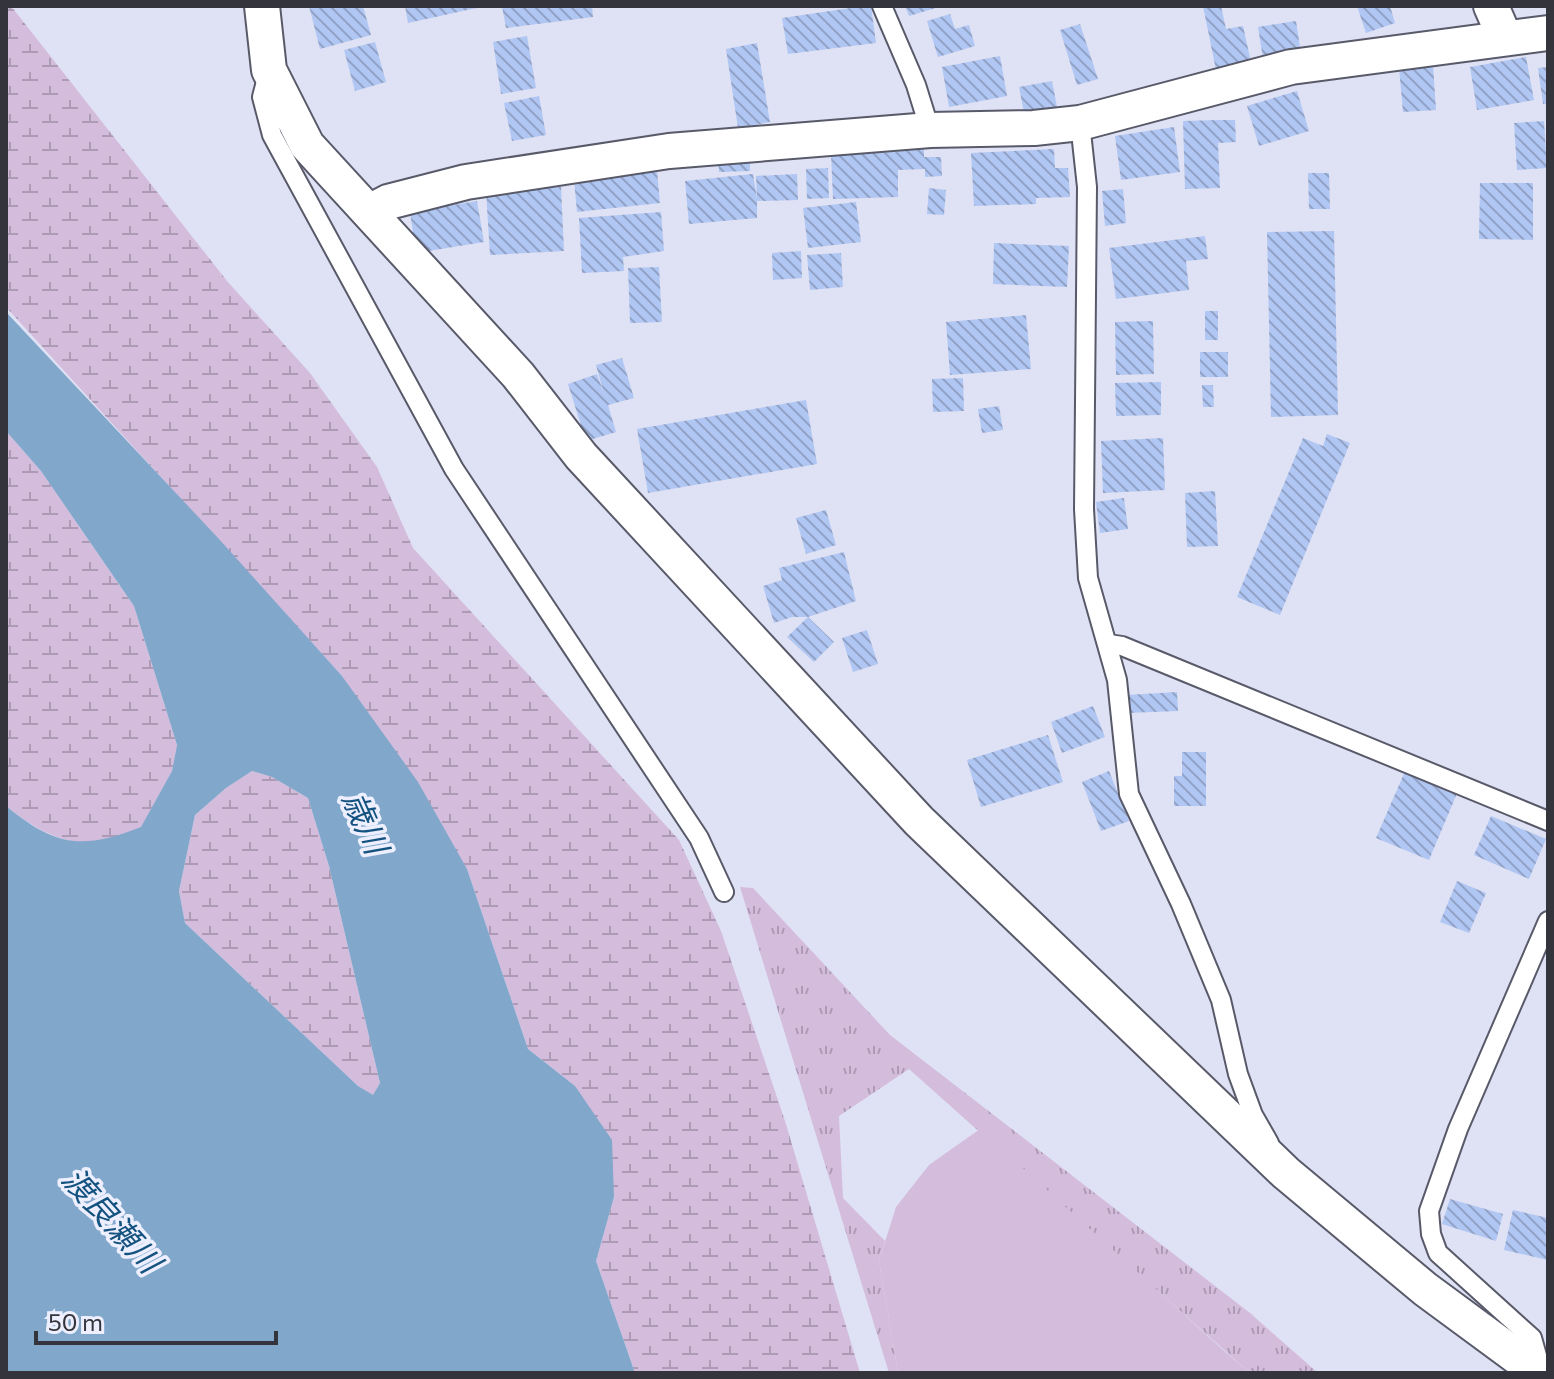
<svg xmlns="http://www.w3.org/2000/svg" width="1554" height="1379" font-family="Commissioner,'Noto Sans JP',sans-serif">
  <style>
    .grass { fill: url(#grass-tufts) }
    .wetland { fill: url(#wetland-marsh) }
    .garden { fill: #d4bcdd }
    .water { fill: #81a8cb; fill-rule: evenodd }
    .building { fill: url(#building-back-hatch) }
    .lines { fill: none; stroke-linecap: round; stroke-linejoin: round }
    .lane-casing { stroke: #585a69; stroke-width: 22 }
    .street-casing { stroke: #585a69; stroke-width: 38 }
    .lane { stroke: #fff; stroke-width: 18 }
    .street { stroke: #fff; stroke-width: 34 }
    .labels { text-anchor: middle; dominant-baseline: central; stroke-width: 7; stroke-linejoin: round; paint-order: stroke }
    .water-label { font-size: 32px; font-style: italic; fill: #14527f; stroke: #edeffe }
  </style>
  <defs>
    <pattern id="grass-tufts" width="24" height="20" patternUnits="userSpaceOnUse" patternTransform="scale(2)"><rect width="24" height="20" fill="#d4bcdd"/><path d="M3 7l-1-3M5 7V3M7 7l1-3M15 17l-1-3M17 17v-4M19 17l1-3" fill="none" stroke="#ad9ab4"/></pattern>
    <pattern id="wetland-marsh" width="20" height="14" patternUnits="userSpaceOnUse" patternTransform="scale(2)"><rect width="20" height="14" fill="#d4bcdd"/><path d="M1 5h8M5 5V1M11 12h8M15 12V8" fill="none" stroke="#ad9ab4"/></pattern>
    <pattern id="building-back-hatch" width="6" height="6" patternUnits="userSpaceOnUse" patternTransform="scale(2)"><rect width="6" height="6" fill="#b1c7f3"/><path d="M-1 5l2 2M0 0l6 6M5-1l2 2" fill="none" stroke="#91a2c6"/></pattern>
  </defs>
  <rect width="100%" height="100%" fill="#dfe1f4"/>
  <polygon class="grass" points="740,887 753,888 890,1035 1250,1313 1318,1373 1250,1373 909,1069 839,1116 843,1198 885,1241 879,1261 898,1373 889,1373"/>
  <g class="wetland">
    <polygon points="6,6 11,6 227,281 310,373 377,467 413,548 679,840 721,931 785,1121 860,1373 635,1373 596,1261 614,1197 575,1086 528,1049 467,869 342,676 6,307"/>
    <path d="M6 431 41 471 134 606 177 745 172 771 141 828C130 832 117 838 105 841 67 849 33 828 6 806Z"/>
    <polygon points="252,771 272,777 308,798 329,866 380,1083 373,1096 358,1086 185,923 179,891 195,815 226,788"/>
  </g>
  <polygon class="garden" points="980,1129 1222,1349 1250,1373 898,1373 879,1261 896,1207 929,1165"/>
  <path class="water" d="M6 312 219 539 342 676 418 782 467 869 528 1049 575 1086 612 1140 614 1197 596 1261 635 1373H6V806C56 847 82 850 141 827L172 771 177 745 134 606 41 471 6 431ZM252 771 272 777 308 798 329 866 380 1083 373 1095 358 1086 185 923 179 891 195 815 226 788Z"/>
  <g class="building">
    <polygon points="309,6 363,6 371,35 320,49"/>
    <polygon points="405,6 480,6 481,7 408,23"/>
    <polygon points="502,6 592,6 593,17 506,28"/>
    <polygon points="864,6 871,6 876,43 788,54 782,18"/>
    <polygon points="905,6 939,6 939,7 909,16"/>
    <polygon points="1203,6 1221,6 1226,29 1243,26 1251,62 1216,70"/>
    <polygon points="1357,6 1390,6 1395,23 1366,33"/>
    <polygon points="950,14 955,29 969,25 975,46 938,57 927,21"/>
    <polygon points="1296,21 1301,54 1263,59 1258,27"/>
    <polygon points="1080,24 1098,79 1077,85 1060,30"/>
    <polygon points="527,36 536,88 501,94 493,42"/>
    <polygon points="375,42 386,82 355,91 344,50"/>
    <polygon points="757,43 770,122 738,128 726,49"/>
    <polygon points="1000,56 1007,96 949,107 942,67"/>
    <polygon points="1526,57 1534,100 1477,110 1470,67"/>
    <polygon points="1433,65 1436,110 1403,112 1399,68"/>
    <polygon points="1548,67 1548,103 1543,104 1538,68"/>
    <polygon points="1052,81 1058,112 1025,118 1019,87"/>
    <polygon points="1297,91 1309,131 1259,146 1247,106"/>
    <polygon points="539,96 546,135 512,141 504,103"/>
    <polygon points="1218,120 1235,120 1236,142 1218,143 1220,188 1185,189 1183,121"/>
    <polygon points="1544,121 1547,168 1517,170 1514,123"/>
    <polygon points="1174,127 1180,172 1121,180 1115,136"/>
    <polygon points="897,144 924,144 924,157 941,157 942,176 925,177 925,169 898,170 898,197 833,199 831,154 897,152"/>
    <polygon points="1054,149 1055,168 1068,168 1070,197 1036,198 1036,204 974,206 971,153"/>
    <polygon points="750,155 750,171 719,172 718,156"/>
    <polygon points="828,168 829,198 807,199 806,169"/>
    <polygon points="657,171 660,203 577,212 574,180"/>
    <polygon points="1308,173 1329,173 1330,209 1309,209"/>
    <polygon points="753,174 757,199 756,176 797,174 798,200 757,201 757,218 689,224 685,181"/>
    <polygon points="1480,183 1533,183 1533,240 1479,239"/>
    <polygon points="561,187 564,251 490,255 486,191"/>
    <polygon points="929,188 946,190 944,215 927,214"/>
    <polygon points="1123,189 1126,223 1105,226 1102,191"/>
    <polygon points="477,201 484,242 416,253 410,212"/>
    <polygon points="856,202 861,242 808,248 803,208"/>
    <polygon points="661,212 664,251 623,257 624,271 582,273 579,218"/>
    <polygon points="1334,231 1338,415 1271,417 1267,232"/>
    <polygon points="1205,236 1208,259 1186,261 1189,290 1116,299 1109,248"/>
    <polygon points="994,243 1069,246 1067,287 993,284"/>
    <polygon points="801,251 802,278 773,280 772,253"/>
    <polygon points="841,253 843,287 810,290 807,255"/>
    <polygon points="659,267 662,322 630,323 628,268"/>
    <rect x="1205" y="311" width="13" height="29"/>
    <polygon points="1026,315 1031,369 950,375 946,322"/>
    <polygon points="1153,321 1154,374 1116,375 1115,322"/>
    <rect x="1200" y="352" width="28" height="25"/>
    <polygon points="622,358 634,398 608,405 616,432 586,441 568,384 597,374 604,394 596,365"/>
    <polygon points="963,378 964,411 933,412 932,379"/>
    <polygon points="1161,382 1161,415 1116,416 1115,383"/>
    <polygon points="1202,385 1213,385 1214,407 1203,407"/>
    <polygon points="806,400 817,464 648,493 637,429"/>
    <polygon points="999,406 1003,430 982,433 978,409"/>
    <polygon points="1327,434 1350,443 1280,615 1237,597 1303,438 1323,446"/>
    <polygon points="1163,438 1165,490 1103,493 1101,441"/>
    <polygon points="1215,491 1218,546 1187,547 1185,493"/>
    <polygon points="1124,498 1128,529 1100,533 1096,502"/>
    <polygon points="826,510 836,545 806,554 796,518"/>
    <polygon points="844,552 856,601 808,617 834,642 814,662 787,637 808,617 792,617 774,623 763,586 782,580 779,568"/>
    <polygon points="867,630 878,664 853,672 842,638"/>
    <polygon points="1177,692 1178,711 1127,713 1126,695"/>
    <polygon points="1093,706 1105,737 1062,753 1051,722"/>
    <polygon points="1048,735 1063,782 981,807 967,760"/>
    <polygon points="1182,752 1206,752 1206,806 1174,806 1174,776 1182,776"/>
    <polygon points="1406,769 1458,791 1429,860 1376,838"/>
    <polygon points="1109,771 1129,821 1101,831 1082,782"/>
    <polygon points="1491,816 1546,839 1529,879 1474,855"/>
    <polygon points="1457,881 1486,893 1469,933 1440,922"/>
    <polygon points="1450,1199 1503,1214 1496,1241 1442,1224"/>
    <polygon points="1513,1210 1548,1218 1548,1260 1504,1250"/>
  </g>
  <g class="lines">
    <defs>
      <g id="lane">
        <polyline points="882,6 916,85 930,130"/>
        <polyline points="268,74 262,97 272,135 454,469 699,838 724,892"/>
        <polyline points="1080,123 1087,187 1084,509 1088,578 1117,680 1129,794 1181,904 1221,1000 1238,1074 1253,1115 1269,1143"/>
        <polyline points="1109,644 1122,646 1548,821"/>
        <polyline points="1541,1370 1532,1338 1438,1253 1431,1234 1429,1211 1458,1129 1548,921"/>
      </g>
      <g id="street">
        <polyline points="262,6 269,70 307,145 518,375 581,456 919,821 1286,1173 1425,1289 1539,1373"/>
        <polyline points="1491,6 1505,38"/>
        <polyline points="369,212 388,202 466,182 669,151 930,130 1034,128 1080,123 1291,67 1548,33"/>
      </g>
    </defs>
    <use href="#lane" class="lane-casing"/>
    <use href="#street" class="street-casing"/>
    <use href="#lane" class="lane"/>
    <use href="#street" class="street"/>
  </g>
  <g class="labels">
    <g class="water-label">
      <text transform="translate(367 822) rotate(66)">歳川</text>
      <text transform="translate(113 1219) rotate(48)">渡良瀬川</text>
    </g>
  </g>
  <rect width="1554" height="1379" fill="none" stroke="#34353c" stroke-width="16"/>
  <path d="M36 1331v12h240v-12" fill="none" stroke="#34353c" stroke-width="4"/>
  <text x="48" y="1331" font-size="24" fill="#34353c" stroke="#edeffe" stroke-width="6" paint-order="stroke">50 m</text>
</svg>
